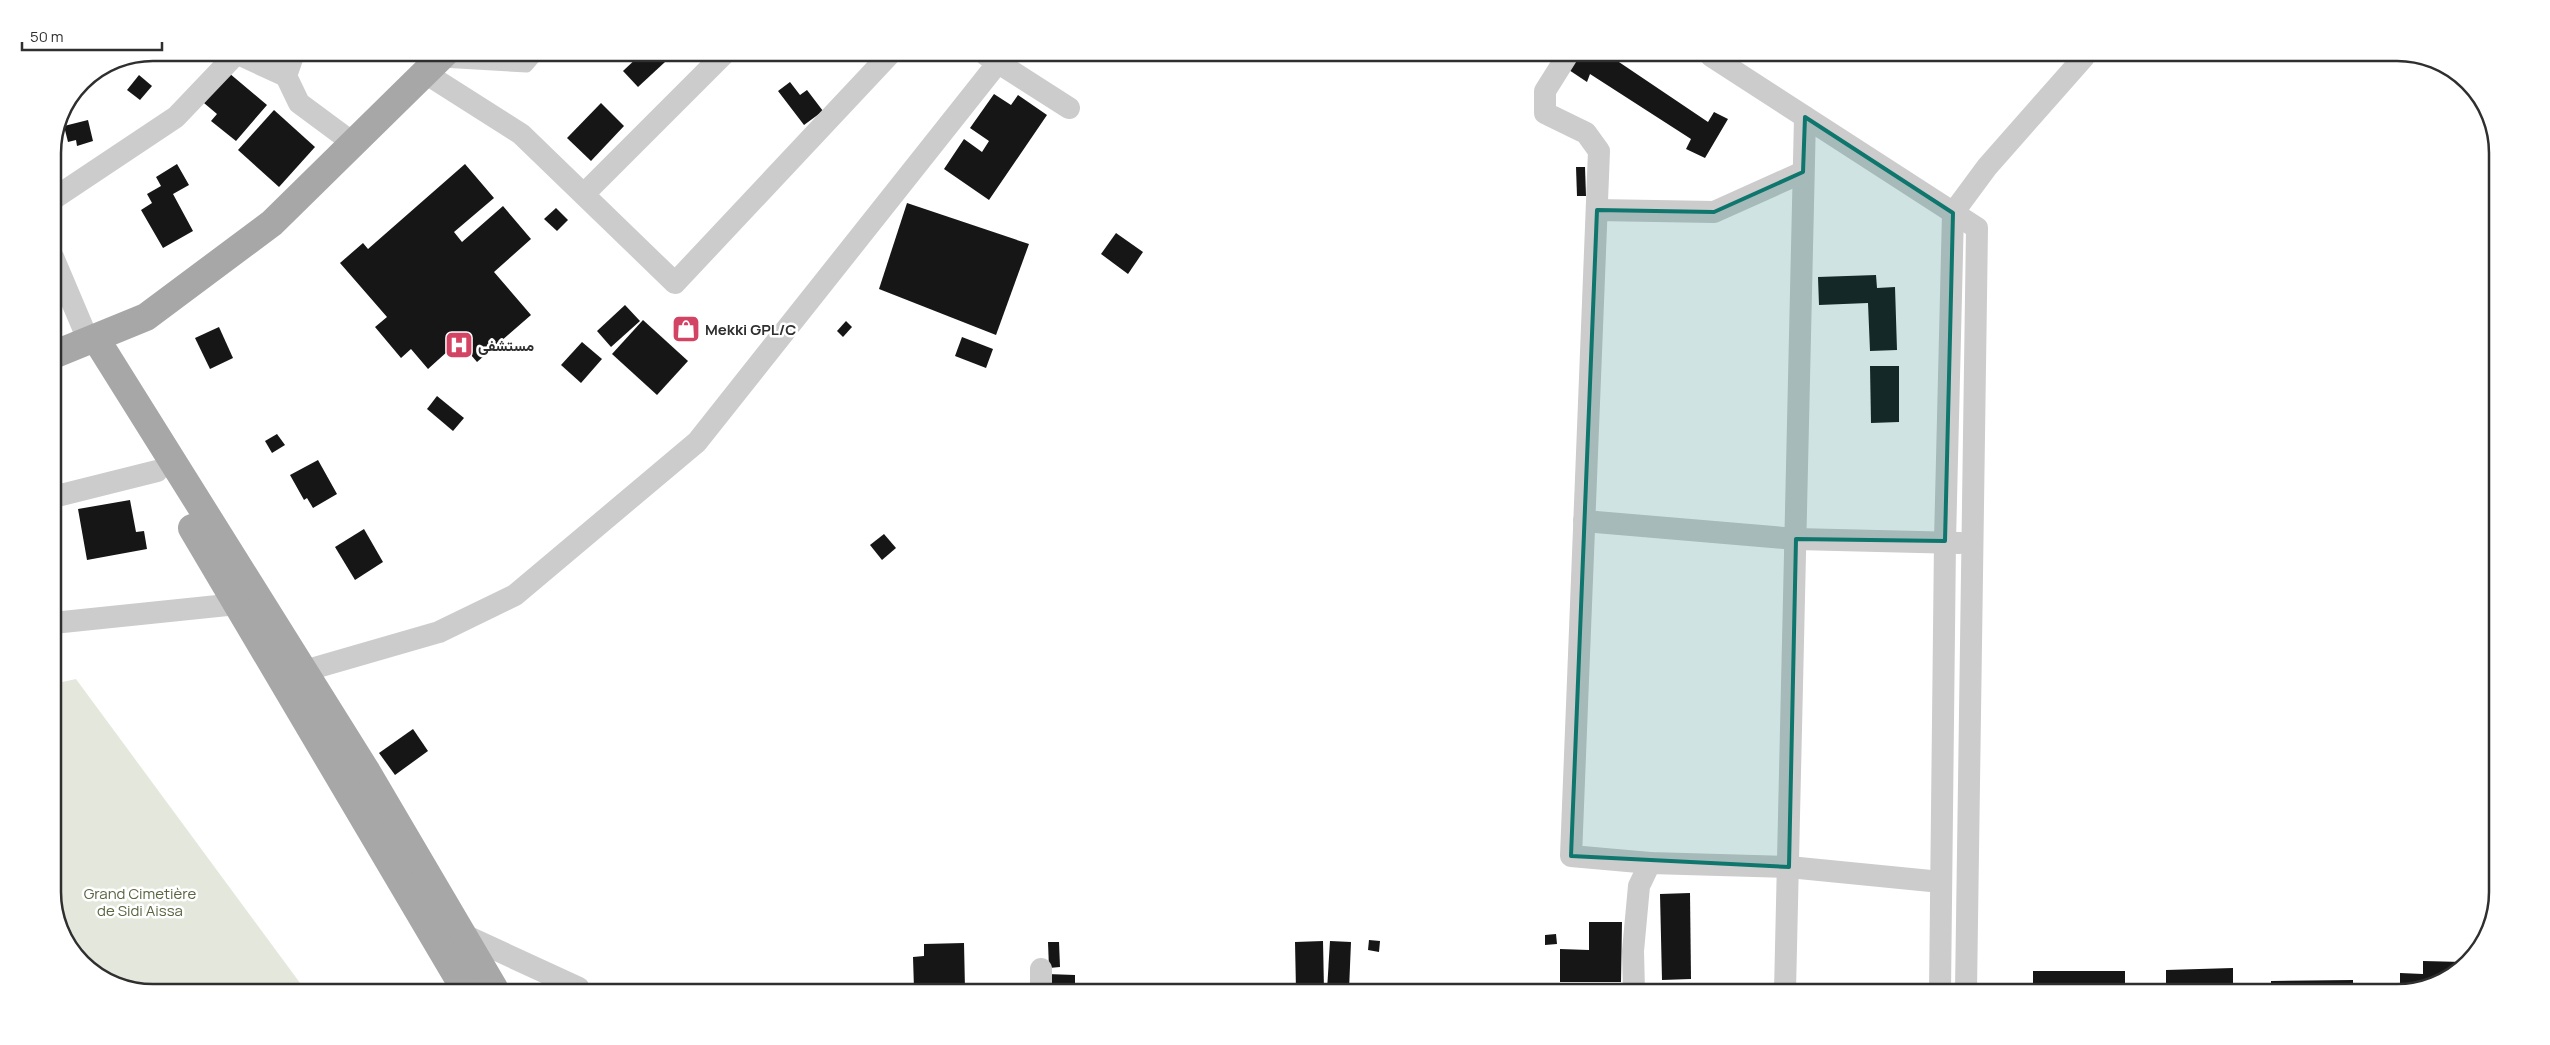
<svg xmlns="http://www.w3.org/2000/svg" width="2550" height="1045" font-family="Manrope,Vazirmatn,sans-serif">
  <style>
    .green { fill: #e4e8dc }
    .building { fill: #161616 }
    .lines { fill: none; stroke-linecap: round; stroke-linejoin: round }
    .service { stroke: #ccc; stroke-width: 11 }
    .minor { stroke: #ccc; stroke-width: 22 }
    .primary { stroke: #a7a7a7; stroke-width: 28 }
    .marked { fill: #0f766e; fill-opacity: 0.2; stroke: #0f766e; stroke-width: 4; stroke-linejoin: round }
    .labels { text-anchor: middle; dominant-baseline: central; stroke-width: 5; stroke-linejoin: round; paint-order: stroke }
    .poi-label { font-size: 15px; font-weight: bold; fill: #2f2f2f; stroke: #fff; text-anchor: start }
    .park-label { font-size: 15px; fill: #586641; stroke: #fff }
    .rim { fill: none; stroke: #2f2f2f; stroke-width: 2.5 }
  </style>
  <rect width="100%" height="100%" fill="#fff"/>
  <polygon class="green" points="76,679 303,987 121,987 74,953 53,898 53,684"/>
  <g class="building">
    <polygon points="641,54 657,54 665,62 638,87 623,71"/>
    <polygon points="1574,56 1610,56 1708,122 1714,112 1728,119 1705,158 1686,149 1691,139 1590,74 1587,82 1566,68"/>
    <polygon points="229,73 267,105 236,141 211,121 217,114 204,103"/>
    <polygon points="139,75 152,86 140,100 127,90"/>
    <polygon points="790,82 800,95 807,90 823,111 804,125 778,91"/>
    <polygon points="994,94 1011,105 1018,95 1047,115 989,200 944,169 964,139 982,152 989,141 970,128"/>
    <polygon points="601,103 624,126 591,161 567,138"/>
    <polygon points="274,110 315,147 279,187 238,150"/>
    <polygon points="88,120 93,141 77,146 76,140 68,142 64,126"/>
    <polygon points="177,164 189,185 173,194 193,231 163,248 141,210 152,203 147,194 161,186 156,177"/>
    <polygon points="465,164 494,198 454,232 462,242 503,206 531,239 494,272 531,315 477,362 459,341 428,369 411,349 401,358 375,327 387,317 340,263 363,243 368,249"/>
    <polygon points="1576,167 1585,167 1586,196 1577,196"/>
    <polygon points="907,203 1029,244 996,335 879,289"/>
    <polygon points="556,208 568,220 557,231 544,219"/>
    <polygon points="1116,233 1143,252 1128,274 1101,254"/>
    <polygon points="1876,275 1877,288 1895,287 1897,350 1870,351 1868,303 1819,305 1818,277"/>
    <polygon points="625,305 640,321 611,347 597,331"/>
    <polygon points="643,320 688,361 657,395 612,354"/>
    <polygon points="846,321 852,327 843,337 837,331"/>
    <polygon points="219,327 233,358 210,369 195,338"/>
    <polygon points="962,337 993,349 986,368 955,356"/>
    <polygon points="582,342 602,359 581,383 561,365"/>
    <polygon points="1870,366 1899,366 1899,422 1871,423"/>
    <polygon points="437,396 464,418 453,431 427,409"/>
    <polygon points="277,434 285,445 272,453 265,441"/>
    <polygon points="318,460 337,494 313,508 307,498 304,500 290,475"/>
    <polygon points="130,500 136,532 144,531 147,549 87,560 78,509"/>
    <polygon points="364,529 383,562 355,580 335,547"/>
    <polygon points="884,534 896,548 882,560 870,545"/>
    <polygon points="413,729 428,751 395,775 379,753"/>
    <polygon points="1690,893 1691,979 1662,980 1660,894"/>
    <polygon points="1589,922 1622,922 1621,982 1560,982 1560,949 1589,950"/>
    <polygon points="1556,934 1557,944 1545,945 1545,935"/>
    <polygon points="1369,940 1380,941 1379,952 1368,950"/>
    <polygon points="1323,941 1324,990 1296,990 1295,942"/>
    <polygon points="1330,941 1351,942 1349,990 1327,990"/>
    <polygon points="1048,942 1059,942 1060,967 1049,968"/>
    <polygon points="964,943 965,989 914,989 913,957 924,956 924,944"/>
    <polygon points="2423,961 2463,962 2453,975 2400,992 2400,973 2423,974"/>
    <polygon points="2233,968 2233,992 2152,992 2152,989 2166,989 2166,970"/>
    <rect x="2033" y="971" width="92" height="21"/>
    <polygon points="1047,974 1075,975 1075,989 1047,989"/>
    <polygon points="2353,980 2353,992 2271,992 2271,981"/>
  </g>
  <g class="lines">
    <polyline class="service" points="441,62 527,67 539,53"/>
    <g class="minor">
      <polyline points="236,53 286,76"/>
      <polyline points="294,53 286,76 299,103 353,143"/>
      <polyline points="986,55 1069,108"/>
      <polyline points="1567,56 1545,91 1545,113 1586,133 1599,151 1571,856 1650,863 1789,867 1941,882"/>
      <polyline points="1711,56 1977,228 1966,991"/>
      <polyline points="425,73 521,134 675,283 890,54"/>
      <polyline points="584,194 724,54"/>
      <polyline points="53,199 176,117 237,53"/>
      <polyline points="1597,210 1714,212 1803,172"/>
      <polyline points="53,257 89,342"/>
      <polyline points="53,497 157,471"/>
      <polyline points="1584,521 1796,539 1960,543"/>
      <polyline points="53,623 237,604"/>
      <polyline points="289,680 304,671 439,632 515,595 697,442 1004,55"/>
      <polyline points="464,935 579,988"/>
      <polyline points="1041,969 1041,989"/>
      <polyline points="1634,991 1633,951 1639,886 1650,863"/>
      <polyline points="1785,991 1805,117"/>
      <polyline points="1940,991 1945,541 1953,213 1987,167 2084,57"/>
    </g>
    <g class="primary">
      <polyline points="96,339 367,772 494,988"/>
      <polyline points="53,355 146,317 272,223 445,53"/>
      <polyline points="192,528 464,988"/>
    </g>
  </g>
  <path class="marked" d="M1805 117 1953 213 1945 541 1796 539 1789 867 1571 856 1597 210 1714 212 1803 172Z"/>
  <defs>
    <symbol id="shop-square" viewBox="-11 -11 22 22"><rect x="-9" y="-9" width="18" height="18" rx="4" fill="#d34464" stroke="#fff"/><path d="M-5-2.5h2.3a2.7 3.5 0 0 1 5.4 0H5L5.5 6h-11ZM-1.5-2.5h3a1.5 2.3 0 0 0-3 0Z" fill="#fff"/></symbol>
    <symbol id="hospital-square" viewBox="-11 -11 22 22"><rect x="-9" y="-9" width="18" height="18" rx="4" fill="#d34464" stroke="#fff"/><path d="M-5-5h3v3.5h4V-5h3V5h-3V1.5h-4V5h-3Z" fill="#fff"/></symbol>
  </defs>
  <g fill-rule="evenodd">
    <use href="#shop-square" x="670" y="313" width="32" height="32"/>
    <use href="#hospital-square" x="443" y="329" width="32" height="32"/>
  </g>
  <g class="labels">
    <g class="poi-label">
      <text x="705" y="329">Mekki GPL/C</text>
      <text x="478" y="345">مستشفى</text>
    </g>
    <g class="park-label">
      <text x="140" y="893">Grand Cimetière<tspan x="140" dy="17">de Sidi Aissa</tspan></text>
    </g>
  </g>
  <path d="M0 0H2550V1045H0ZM153 61H2397A92 92 0 0 1 2489 153V892A92 92 0 0 1 2397 984H153A92 92 0 0 1 61 892V153A92 92 0 0 1 153 61Z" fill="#fff" fill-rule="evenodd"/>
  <path class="rim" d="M153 61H2397A92 92 0 0 1 2489 153V892A92 92 0 0 1 2397 984H153A92 92 0 0 1 61 892V153A92 92 0 0 1 153 61Z"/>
  <path d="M22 42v8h140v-8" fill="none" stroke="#2f2f2f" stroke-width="2.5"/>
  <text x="30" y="42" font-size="15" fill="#2f2f2f" stroke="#ffffff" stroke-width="4" paint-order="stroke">50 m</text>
</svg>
